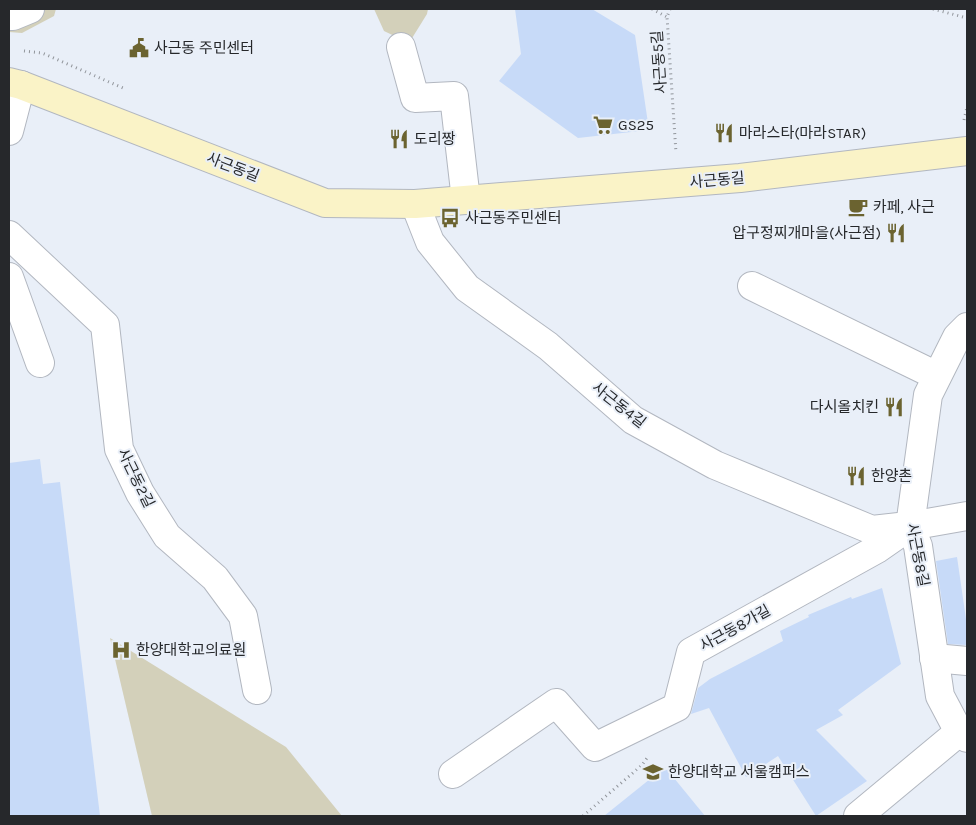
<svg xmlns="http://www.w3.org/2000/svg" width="976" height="825" font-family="Karla,'Noto Sans KR',sans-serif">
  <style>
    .green { fill: #d3d0ba }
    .building { fill: #c7daf8 }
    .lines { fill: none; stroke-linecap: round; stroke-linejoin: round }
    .street-casing { stroke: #b2b7c0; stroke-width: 30 }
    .secondary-casing { stroke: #b2b7c0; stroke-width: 30 }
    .path { stroke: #91959b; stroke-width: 3; stroke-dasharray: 1 4; stroke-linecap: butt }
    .street { stroke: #fff; stroke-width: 28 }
    .secondary { stroke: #faf3c7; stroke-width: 28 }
    .labels { text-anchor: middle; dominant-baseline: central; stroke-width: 4; stroke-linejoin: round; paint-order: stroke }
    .poi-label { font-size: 15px; fill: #26282b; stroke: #e9eff8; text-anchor: start }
    .street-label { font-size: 15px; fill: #26282b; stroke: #e9eff8 }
  </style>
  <rect width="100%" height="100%" fill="#e9eff8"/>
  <g class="green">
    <polygon points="9,9 56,9 54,16 22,33 9,32"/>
    <polygon points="374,9 428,9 427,14 409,43 384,31"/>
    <polygon points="110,638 286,747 342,816 152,816"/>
  </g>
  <g class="building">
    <polygon points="515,9 592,9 635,35 649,130 578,138 499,81 521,54"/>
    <polygon points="40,459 43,484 60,482 100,816 9,816 9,463"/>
    <polygon points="957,557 967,626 967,645 948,644 936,561"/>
    <polygon points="882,588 901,664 838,710 843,715 816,730 867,781 816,816 778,756 746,777 709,708 691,714 698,688 710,679 783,641 780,631 809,617 808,615 851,597 852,599"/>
    <polygon points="665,767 705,816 604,816"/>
  </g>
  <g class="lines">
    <defs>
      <g id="street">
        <polyline points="9,16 13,16 30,9"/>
        <polyline points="401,47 415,98 454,96 466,200"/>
        <polyline points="9,131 21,85"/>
        <polyline points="415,204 430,242 467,288 548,346 633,420 715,465 872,530 908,526"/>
        <polyline points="9,235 105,325 119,449 140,493 167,536 215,578 243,616 257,690"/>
        <polyline points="9,277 40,363"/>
        <polyline points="752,286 937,376"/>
        <polyline points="967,327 957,337 928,395 910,526 918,546 940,696 959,732 967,738"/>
        <polyline points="934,658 967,661"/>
        <polyline points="453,774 556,703 595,747 677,707 691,652 877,549 910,526 967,516"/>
        <polyline points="858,816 959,732"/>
      </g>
      <polyline id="secondary" points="9,82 21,85 325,203 415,204 740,178 967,151"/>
    </defs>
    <use href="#street" class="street-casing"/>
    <use href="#secondary" class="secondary-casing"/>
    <g class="path">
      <polyline points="652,9 667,17"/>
      <polyline points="670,9 667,17 676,153"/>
      <polyline points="933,9 967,18"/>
      <polyline points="24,51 42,53 123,88"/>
      <polyline points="964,120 967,107"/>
      <polyline points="583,816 642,765 647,758"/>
    </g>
    <use href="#street" class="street"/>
    <use href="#secondary" class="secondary"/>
  </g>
  <defs>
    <symbol id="civic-bare" viewBox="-9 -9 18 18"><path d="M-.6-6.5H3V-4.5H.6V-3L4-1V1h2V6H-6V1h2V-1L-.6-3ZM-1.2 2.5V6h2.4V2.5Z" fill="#6b6330" stroke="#e9eff8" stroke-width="2.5" paint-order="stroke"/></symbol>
    <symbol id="supermarket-bare" viewBox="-9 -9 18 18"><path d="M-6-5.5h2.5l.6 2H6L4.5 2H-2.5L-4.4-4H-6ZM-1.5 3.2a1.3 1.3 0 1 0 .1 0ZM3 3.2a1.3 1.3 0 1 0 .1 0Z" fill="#6b6330" stroke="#e9eff8" stroke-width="2.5" paint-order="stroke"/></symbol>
    <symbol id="restaurant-bare" viewBox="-9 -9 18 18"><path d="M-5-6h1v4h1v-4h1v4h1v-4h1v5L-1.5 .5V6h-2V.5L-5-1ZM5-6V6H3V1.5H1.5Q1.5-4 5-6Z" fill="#6b6330" stroke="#e9eff8" stroke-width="2.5" paint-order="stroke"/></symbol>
    <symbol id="cafe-bare" viewBox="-9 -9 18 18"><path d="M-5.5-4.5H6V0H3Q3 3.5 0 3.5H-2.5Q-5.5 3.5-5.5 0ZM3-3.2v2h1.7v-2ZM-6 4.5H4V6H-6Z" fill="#6b6330" stroke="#e9eff8" stroke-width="2.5" paint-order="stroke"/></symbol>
    <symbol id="bus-bare" viewBox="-9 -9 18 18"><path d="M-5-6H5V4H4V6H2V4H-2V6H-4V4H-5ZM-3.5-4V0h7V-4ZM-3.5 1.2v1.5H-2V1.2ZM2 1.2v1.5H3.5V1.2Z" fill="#6b6330" stroke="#e9eff8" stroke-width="2.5" paint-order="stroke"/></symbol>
    <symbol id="hospital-bare" viewBox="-9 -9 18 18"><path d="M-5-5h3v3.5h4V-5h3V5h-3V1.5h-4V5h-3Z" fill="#6b6330" stroke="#e9eff8" stroke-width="2.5" paint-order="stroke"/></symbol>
    <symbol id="university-bare" viewBox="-9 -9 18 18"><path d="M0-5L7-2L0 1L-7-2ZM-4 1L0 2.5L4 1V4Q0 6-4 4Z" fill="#6b6330" stroke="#e9eff8" stroke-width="2.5" paint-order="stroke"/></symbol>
  </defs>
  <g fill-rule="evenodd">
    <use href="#civic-bare" x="125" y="34" width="28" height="28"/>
    <use href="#supermarket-bare" x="589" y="111" width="28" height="28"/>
    <use href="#restaurant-bare" x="710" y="119" width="28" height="28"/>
    <use href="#restaurant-bare" x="385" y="125" width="28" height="28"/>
    <use href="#cafe-bare" x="844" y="193" width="28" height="28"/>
    <use href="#bus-bare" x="436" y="204" width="28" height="28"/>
    <use href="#restaurant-bare" x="882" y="219" width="28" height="28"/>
    <use href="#restaurant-bare" x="880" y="393" width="28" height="28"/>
    <use href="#restaurant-bare" x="842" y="462" width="28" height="28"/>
    <use href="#hospital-bare" x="107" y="636" width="28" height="28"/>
    <use href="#university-bare" x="639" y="758" width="28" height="28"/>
  </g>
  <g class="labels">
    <g class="poi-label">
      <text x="154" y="48">사근동 주민센터</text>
      <text x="618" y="125">GS25</text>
      <text x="739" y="133">마라스타(마라STAR)</text>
      <text x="414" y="139">도리짱</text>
      <text x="873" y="207">카페, 사근</text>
      <text x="465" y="218">사근동주민센터</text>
      <text x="881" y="233" text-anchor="end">압구정찌개마을(사근점)</text>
      <text x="879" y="407" text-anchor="end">다시올치킨</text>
      <text x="871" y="476">한양촌</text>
      <text x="136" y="650">한양대학교의료원</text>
      <text x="668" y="772">한양대학교 서울캠퍼스</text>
    </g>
    <g class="street-label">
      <text transform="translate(659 62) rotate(-94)">사근동5길</text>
      <text transform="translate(233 167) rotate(21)">사근동길</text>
      <text transform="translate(717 180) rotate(-5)">사근동길</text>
      <text transform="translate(619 405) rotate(38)">사근동4길</text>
      <text transform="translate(136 478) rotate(64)">사근동2길</text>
      <text transform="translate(918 555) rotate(79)">사근동8길</text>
      <text transform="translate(735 628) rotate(-29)">사근동8가길</text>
    </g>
  </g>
  <rect width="976" height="825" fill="none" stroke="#26282b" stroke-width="20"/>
</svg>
